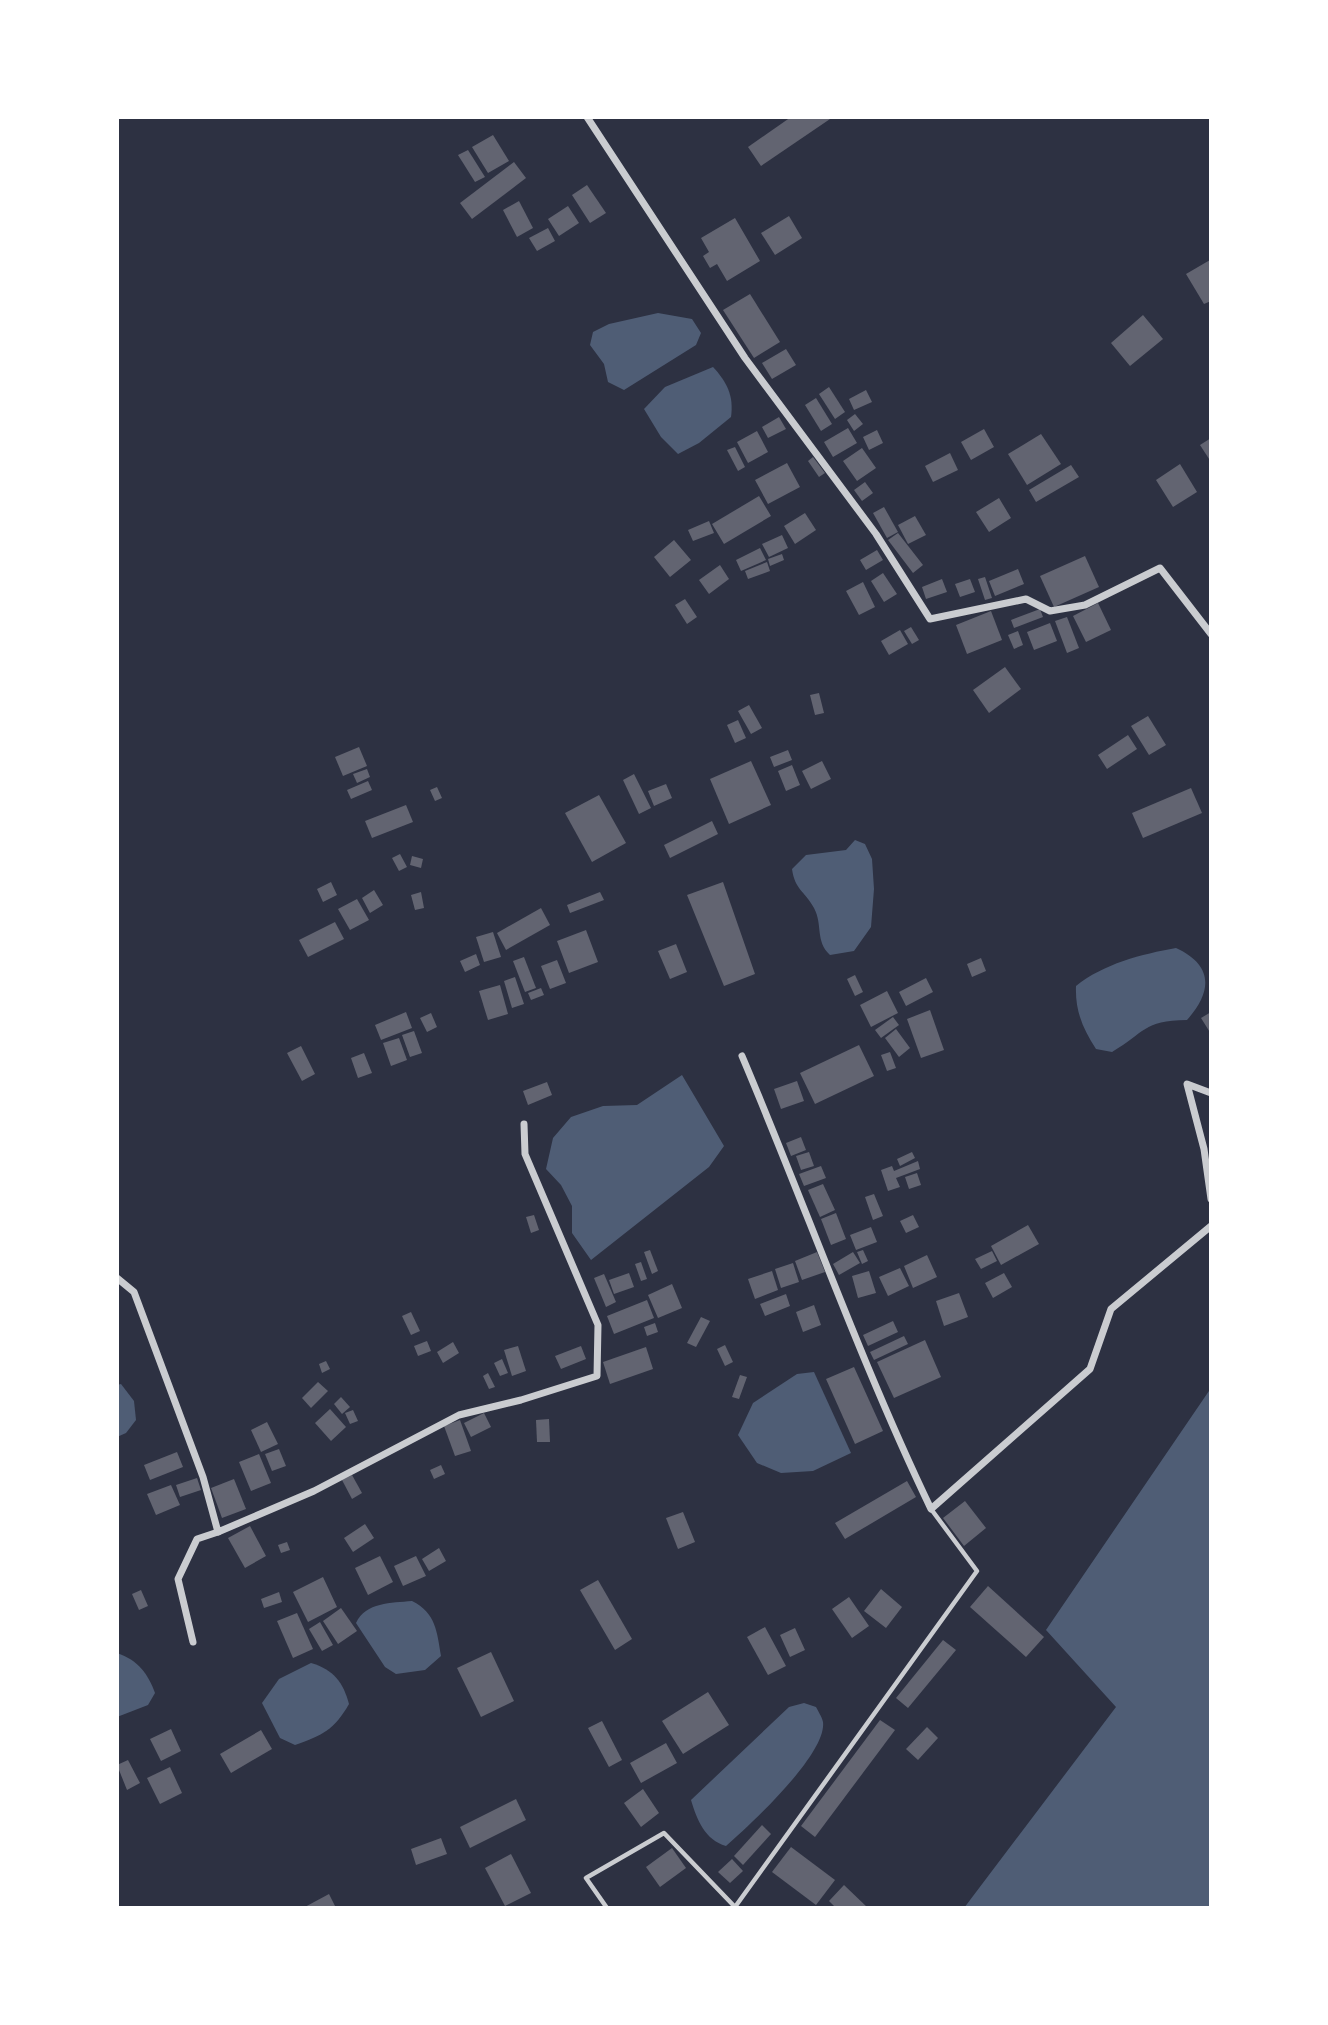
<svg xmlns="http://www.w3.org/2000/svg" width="1328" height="2025" font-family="Inter,sans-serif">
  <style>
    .water { fill: #4f5d75 }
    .building { fill: #626471 }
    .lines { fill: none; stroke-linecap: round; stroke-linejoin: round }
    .service { stroke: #caccd0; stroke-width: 4.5 }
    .minor { stroke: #caccd0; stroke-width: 7 }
  </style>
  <rect width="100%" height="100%" fill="#2d3142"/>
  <g class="water">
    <polygon points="658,313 692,319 701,333 696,345 624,390 608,382 604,364 590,345 593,332 609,324"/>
    <path d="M713 367C727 382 734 396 731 417L699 443 678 454 661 437 644 409 665 387Z"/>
    <path d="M855 840 865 844 872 859 874 889 871 927 854 951 830 955C815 941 823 925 814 908 804 890 795 890 792 869L806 855 846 850Z"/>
    <path d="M1176 948C1213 965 1213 991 1187 1020 1142 1021 1146 1032 1112 1052L1096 1049C1083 1029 1075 1011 1076 986 1103 964 1142 954 1176 948Z"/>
    <polygon points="682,1075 724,1146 709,1167 591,1260 572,1233 572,1206 561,1185 546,1169 553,1138 571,1117 603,1106 637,1105"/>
    <polygon points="814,1372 851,1453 813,1471 781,1473 757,1463 738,1435 753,1403 797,1374"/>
    <polygon points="121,1384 134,1401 136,1420 126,1433 117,1437 117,1385"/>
    <polygon points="1211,1388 1211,1908 964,1908 1116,1707 1046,1630"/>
    <path d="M412 1601C436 1613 437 1632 441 1656L425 1670 396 1674 385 1667 356 1623C366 1602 391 1603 412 1601Z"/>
    <path d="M117 1653C138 1660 148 1674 155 1693L148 1705 117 1717Z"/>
    <path d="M311 1663C334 1670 343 1682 349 1704 334 1730 323 1735 295 1745L280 1738 262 1703 279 1679Z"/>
    <path d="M804 1703 816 1707C818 1711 822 1717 823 1722 827 1754 750 1825 726 1846 705 1840 697 1820 691 1800L789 1707Z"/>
  </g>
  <g class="building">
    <polygon points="791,117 833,117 761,166 748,147"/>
    <polygon points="493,135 509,161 488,173 472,147"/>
    <polygon points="468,150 485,177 475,182 458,155"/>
    <polygon points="514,162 526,178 472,219 460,203"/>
    <polygon points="587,185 606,213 590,223 572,195"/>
    <polygon points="519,201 533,228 517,237 503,210"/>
    <polygon points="568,206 579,223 559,236 548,219"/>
    <polygon points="789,216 802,238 775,255 761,233"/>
    <polygon points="735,218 760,261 727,281 717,264 710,268 703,256 709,252 701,238"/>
    <polygon points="548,228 555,241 537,251 529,238"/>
    <polygon points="1210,260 1211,301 1204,304 1186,274"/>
    <polygon points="750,294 780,342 754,358 723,310"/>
    <polygon points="1143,315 1163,339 1130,366 1111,343"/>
    <polygon points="786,349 796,365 772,379 762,363"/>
    <polygon points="829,387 845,412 835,419 819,394"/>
    <polygon points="866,390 872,402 854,410 849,399"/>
    <polygon points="816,398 832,424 821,431 805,405"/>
    <polygon points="855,414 863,424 854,431 847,420"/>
    <polygon points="779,417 786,429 768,438 762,427"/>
    <polygon points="848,428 857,443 833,457 824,442"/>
    <polygon points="984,429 994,447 971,460 961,442"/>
    <polygon points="877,430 883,443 869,450 863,437"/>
    <polygon points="757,431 768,452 748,463 737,442"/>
    <polygon points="1041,434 1061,464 1027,485 1008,454"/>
    <polygon points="1211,438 1211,462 1200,445"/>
    <polygon points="735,447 745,467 738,471 727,450"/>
    <polygon points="862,448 876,468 857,481 843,461"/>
    <polygon points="950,453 958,470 933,482 925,466"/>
    <polygon points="813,457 825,473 819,477 808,461"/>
    <polygon points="787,463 800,487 768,504 755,480"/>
    <polygon points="1180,464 1197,492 1173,507 1156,480"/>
    <polygon points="1071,465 1079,477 1036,502 1029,490"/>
    <polygon points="865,482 873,493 862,501 854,490"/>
    <polygon points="759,496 771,516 724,544 712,524"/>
    <polygon points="999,498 1011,518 989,532 976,512"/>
    <polygon points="884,507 898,532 887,538 873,513"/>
    <polygon points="805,513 816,530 795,544 784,526"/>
    <polygon points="915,516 926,535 908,544 898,525"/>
    <polygon points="709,521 714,533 693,541 688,530"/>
    <polygon points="898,533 923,565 913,573 888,540"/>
    <polygon points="782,535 788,548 769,557 762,544"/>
    <polygon points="674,540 691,560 670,577 654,557"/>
    <polygon points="760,548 766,560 741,571 736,560"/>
    <polygon points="877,550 883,560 866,570 860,560"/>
    <polygon points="782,554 784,560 770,566 768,559"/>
    <polygon points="1085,556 1099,587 1054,607 1040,576"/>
    <polygon points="767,562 770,571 748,579 745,571"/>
    <polygon points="720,565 729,579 709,594 699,580"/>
    <polygon points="1018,569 1024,584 995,596 989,581"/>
    <polygon points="883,573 897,594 884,602 871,581"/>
    <polygon points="985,577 992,598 985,600 978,579"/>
    <polygon points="942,579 947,592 926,599 922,587"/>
    <polygon points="970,579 975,592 960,597 955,584"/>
    <polygon points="863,582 875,607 859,615 846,591"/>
    <polygon points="685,599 697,617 687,624 675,605"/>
    <polygon points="1098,603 1111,630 1086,642 1073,616"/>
    <polygon points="1040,609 1043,617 1014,628 1011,620"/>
    <polygon points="991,611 1002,640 967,654 956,625"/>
    <polygon points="1067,617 1079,648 1067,653 1055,621"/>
    <polygon points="1050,623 1057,641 1034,650 1027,632"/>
    <polygon points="911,627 919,640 912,644 904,631"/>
    <polygon points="900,630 908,644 889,655 881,641"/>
    <polygon points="1018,631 1023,645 1014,649 1008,635"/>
    <polygon points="1005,667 1021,689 989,713 973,690"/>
    <polygon points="819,693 824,713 815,715 810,695"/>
    <polygon points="749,705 762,728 751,734 738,711"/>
    <polygon points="1148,716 1166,745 1149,755 1131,726"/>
    <polygon points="738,720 746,738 735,743 727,725"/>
    <polygon points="1128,735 1137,749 1107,769 1098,755"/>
    <polygon points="359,747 367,766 343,776 335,757"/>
    <polygon points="788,750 792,760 774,767 770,757"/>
    <polygon points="751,761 771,805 729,824 710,779"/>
    <polygon points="822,761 831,779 811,789 802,771"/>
    <polygon points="792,765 800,785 786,791 778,771"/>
    <polygon points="367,769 370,777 357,783 353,774"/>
    <polygon points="634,774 651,808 639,814 623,780"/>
    <polygon points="368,781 372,790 351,799 347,790"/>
    <polygon points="666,784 672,798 654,806 648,791"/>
    <polygon points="437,787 442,798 435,801 430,790"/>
    <polygon points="1191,788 1202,813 1143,838 1132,813"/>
    <polygon points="599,795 626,843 592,862 565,813"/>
    <polygon points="406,805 413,822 372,838 365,821"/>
    <polygon points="712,821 718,834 670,858 664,845"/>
    <polygon points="400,854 407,867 399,871 392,858"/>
    <polygon points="412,856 423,859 421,868 410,865"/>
    <polygon points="331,882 337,895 323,902 317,889"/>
    <polygon points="723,882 755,974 724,986 687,895"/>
    <polygon points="374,890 383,905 370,913 362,898"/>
    <polygon points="421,892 424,908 415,910 411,895"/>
    <polygon points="600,892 604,900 570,913 567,905"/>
    <polygon points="357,899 369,920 350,930 338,909"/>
    <polygon points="541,908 550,925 506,950 497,933"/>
    <polygon points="335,922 344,939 308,957 299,940"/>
    <polygon points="586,930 598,962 569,973 557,941"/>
    <polygon points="493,932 501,957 484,962 476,937"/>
    <polygon points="676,944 687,972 670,979 658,951"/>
    <polygon points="476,954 480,965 465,972 460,961"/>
    <polygon points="524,957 536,988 525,992 513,961"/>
    <polygon points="981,958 986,971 972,977 967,964"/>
    <polygon points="557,960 566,983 550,989 541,966"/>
    <polygon points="855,975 863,992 855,996 847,979"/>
    <polygon points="515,977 524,1004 512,1008 504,981"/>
    <polygon points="926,978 933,992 906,1006 899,992"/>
    <polygon points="500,985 508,1014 488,1020 479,991"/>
    <polygon points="541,988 544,995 531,1000 528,993"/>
    <polygon points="887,991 898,1013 871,1027 860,1005"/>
    <polygon points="930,1010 944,1050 921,1058 907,1019"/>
    <polygon points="406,1012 412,1028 381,1040 375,1025"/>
    <polygon points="1211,1012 1211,1034 1201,1018"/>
    <polygon points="431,1013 437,1027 427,1032 420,1018"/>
    <polygon points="893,1017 899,1025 881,1038 875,1030"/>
    <polygon points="896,1029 910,1048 899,1057 885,1038"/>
    <polygon points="414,1031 422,1053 410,1057 402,1035"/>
    <polygon points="399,1038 407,1060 391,1066 383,1043"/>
    <polygon points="859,1045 874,1076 815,1104 800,1073"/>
    <polygon points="301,1046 315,1074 302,1081 287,1053"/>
    <polygon points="890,1052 896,1068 887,1071 881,1055"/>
    <polygon points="364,1053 372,1073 358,1078 351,1058"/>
    <polygon points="797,1081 804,1101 781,1109 774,1089"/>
    <polygon points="547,1082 552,1095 528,1105 523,1091"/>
    <polygon points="801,1137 806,1150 791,1156 786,1143"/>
    <polygon points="809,1152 814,1166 801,1170 796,1156"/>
    <polygon points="912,1152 915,1158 900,1166 897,1159"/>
    <polygon points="918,1161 920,1169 896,1178 900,1187 888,1191 881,1170 892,1166 894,1171"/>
    <polygon points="821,1166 826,1178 804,1186 799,1174"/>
    <polygon points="917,1173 921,1185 909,1189 905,1177"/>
    <polygon points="823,1184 835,1210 820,1217 808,1190"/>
    <polygon points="874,1194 883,1216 873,1220 865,1197"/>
    <polygon points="836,1213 846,1239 831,1245 821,1219"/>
    <polygon points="534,1215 539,1230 531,1233 526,1217"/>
    <polygon points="913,1215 919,1227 906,1233 900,1221"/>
    <polygon points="1028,1225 1039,1244 1001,1265 991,1246"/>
    <polygon points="871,1227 877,1242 856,1250 850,1235"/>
    <polygon points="650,1250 658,1271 652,1274 644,1252"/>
    <polygon points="863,1250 868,1261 862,1264 857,1252"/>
    <polygon points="992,1251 997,1261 981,1269 975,1259"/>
    <polygon points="817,1252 825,1272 802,1280 795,1261"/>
    <polygon points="853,1252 860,1263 839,1275 833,1264"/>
    <polygon points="927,1255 937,1277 913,1288 904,1266"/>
    <polygon points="641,1262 647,1279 641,1281 635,1264"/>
    <polygon points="793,1263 799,1282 781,1288 775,1269"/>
    <polygon points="900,1268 909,1286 888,1296 879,1277"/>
    <polygon points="772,1271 778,1290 755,1299 748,1279"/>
    <polygon points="869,1271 876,1293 858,1298 852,1276"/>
    <polygon points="629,1273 634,1287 614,1294 609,1280"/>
    <polygon points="1004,1273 1012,1287 993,1298 985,1283"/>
    <polygon points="604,1274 616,1302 606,1307 594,1278"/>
    <polygon points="672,1284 682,1308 658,1318 648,1295"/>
    <polygon points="959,1293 968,1317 944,1326 936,1301"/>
    <polygon points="786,1294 790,1306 765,1316 760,1304"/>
    <polygon points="647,1300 654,1318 614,1334 607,1316"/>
    <polygon points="814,1305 821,1325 803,1332 796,1312"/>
    <polygon points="411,1312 420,1331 411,1335 402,1316"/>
    <polygon points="701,1317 710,1321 696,1347 687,1343"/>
    <polygon points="893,1321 898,1332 868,1346 863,1335"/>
    <polygon points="655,1323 658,1332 647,1336 644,1327"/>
    <polygon points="904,1336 908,1344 874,1360 870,1352"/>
    <polygon points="925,1340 941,1377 894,1398 877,1362"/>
    <polygon points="427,1341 431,1351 418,1356 414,1346"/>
    <polygon points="453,1342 459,1353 443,1363 437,1352"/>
    <polygon points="725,1345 733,1362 725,1366 717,1349"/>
    <polygon points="518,1346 526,1371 512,1376 504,1350"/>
    <polygon points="581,1346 586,1359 561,1369 555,1356"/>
    <polygon points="646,1347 653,1369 610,1384 603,1362"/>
    <polygon points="502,1359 508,1373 500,1376 494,1363"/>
    <polygon points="326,1361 330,1369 322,1373 319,1364"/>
    <polygon points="854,1367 883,1431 855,1444 826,1379"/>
    <polygon points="488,1373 495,1387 489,1389 483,1376"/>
    <polygon points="740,1375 747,1377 739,1399 732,1397"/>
    <polygon points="318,1382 328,1391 311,1408 302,1398"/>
    <polygon points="341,1397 350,1407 342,1414 334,1404"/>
    <polygon points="330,1409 346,1427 331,1441 315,1423"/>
    <polygon points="353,1410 358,1421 350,1424 345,1413"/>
    <polygon points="484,1413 491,1427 471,1437 464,1423"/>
    <polygon points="549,1419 550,1442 537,1442 536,1420"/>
    <polygon points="460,1420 471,1451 455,1456 444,1426"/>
    <polygon points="267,1422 278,1444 261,1452 251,1430"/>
    <polygon points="279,1449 286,1466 272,1471 265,1454"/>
    <polygon points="177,1452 183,1467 150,1480 144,1465"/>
    <polygon points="259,1454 271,1483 251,1491 239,1462"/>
    <polygon points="441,1465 445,1474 434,1479 430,1470"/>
    <polygon points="352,1475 362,1493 352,1499 342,1480"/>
    <polygon points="197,1478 201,1490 180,1497 176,1485"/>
    <polygon points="234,1479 246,1509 222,1518 211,1488"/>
    <polygon points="907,1481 916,1497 845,1539 835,1523"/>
    <polygon points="171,1485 180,1505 156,1515 147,1494"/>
    <polygon points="965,1501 986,1528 964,1546 943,1518"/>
    <polygon points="683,1512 695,1542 678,1549 666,1518"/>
    <polygon points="365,1524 374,1538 353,1552 344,1538"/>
    <polygon points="250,1526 266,1556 245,1568 228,1538"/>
    <polygon points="287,1542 290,1550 281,1553 278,1545"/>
    <polygon points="439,1548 446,1561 429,1571 422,1559"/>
    <polygon points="380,1556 393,1582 368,1595 355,1568"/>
    <polygon points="416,1556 426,1576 403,1586 394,1566"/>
    <polygon points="323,1577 337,1607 308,1622 293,1592"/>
    <polygon points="598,1580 632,1639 615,1650 580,1590"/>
    <polygon points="988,1586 1044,1637 1026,1657 970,1607"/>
    <polygon points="881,1589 902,1607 886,1628 864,1611"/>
    <polygon points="141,1590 148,1606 139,1610 132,1594"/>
    <polygon points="279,1592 282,1602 264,1608 261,1599"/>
    <polygon points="849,1597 869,1626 852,1638 832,1609"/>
    <polygon points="341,1608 357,1631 338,1644 323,1621"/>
    <polygon points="297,1613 313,1649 293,1658 277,1621"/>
    <polygon points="320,1622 333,1645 322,1651 309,1629"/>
    <polygon points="765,1627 786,1666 768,1675 747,1637"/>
    <polygon points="795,1628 805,1650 790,1657 780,1635"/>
    <polygon points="943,1640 956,1650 908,1708 896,1698"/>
    <polygon points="491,1652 514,1701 481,1717 457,1668"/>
    <polygon points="708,1692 729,1725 683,1754 662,1721"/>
    <polygon points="880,1720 895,1730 815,1837 801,1826"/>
    <polygon points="602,1721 622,1760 609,1767 588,1728"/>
    <polygon points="927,1727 938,1738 918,1760 906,1749"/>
    <polygon points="171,1729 181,1751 161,1761 150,1739"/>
    <polygon points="261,1730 272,1749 231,1773 220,1754"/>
    <polygon points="666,1743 677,1763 641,1783 630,1763"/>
    <polygon points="128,1760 140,1783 127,1790 117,1765"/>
    <polygon points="170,1767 182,1793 160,1804 147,1778"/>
    <polygon points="643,1789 659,1813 641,1827 624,1803"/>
    <polygon points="516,1799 526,1820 470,1848 460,1827"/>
    <polygon points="762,1825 771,1834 743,1865 734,1856"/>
    <polygon points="441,1838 447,1854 416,1865 411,1849"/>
    <polygon points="791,1847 835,1880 816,1905 772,1872"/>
    <polygon points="672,1848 686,1868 660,1887 646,1867"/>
    <polygon points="511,1854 531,1893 505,1906 485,1868"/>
    <polygon points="732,1859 743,1871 730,1883 718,1872"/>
    <polygon points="844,1885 868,1908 836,1908 829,1901"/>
    <polygon points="329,1894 336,1908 303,1908"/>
  </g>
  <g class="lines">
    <polyline class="service" points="607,1908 586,1878 664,1833 735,1907 977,1571 931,1509"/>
    <g class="minor">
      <polyline points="587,117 745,358 876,534 930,619 1026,599 1050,611 1085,605 1160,568 1211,634"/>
      <path d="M742 1056C806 1207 860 1361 931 1509L1090 1369 1111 1309 1211 1226"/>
      <polyline points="1211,1093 1187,1084 1204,1149 1211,1199"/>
      <polyline points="117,1278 134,1292 203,1477 218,1532 314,1491 459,1415 521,1400 597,1376 598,1325 525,1154 524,1124"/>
      <polyline points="193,1642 178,1579 197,1539 218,1532"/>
    </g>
  </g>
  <rect width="1328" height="2025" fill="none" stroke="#ffffff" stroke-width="238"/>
</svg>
